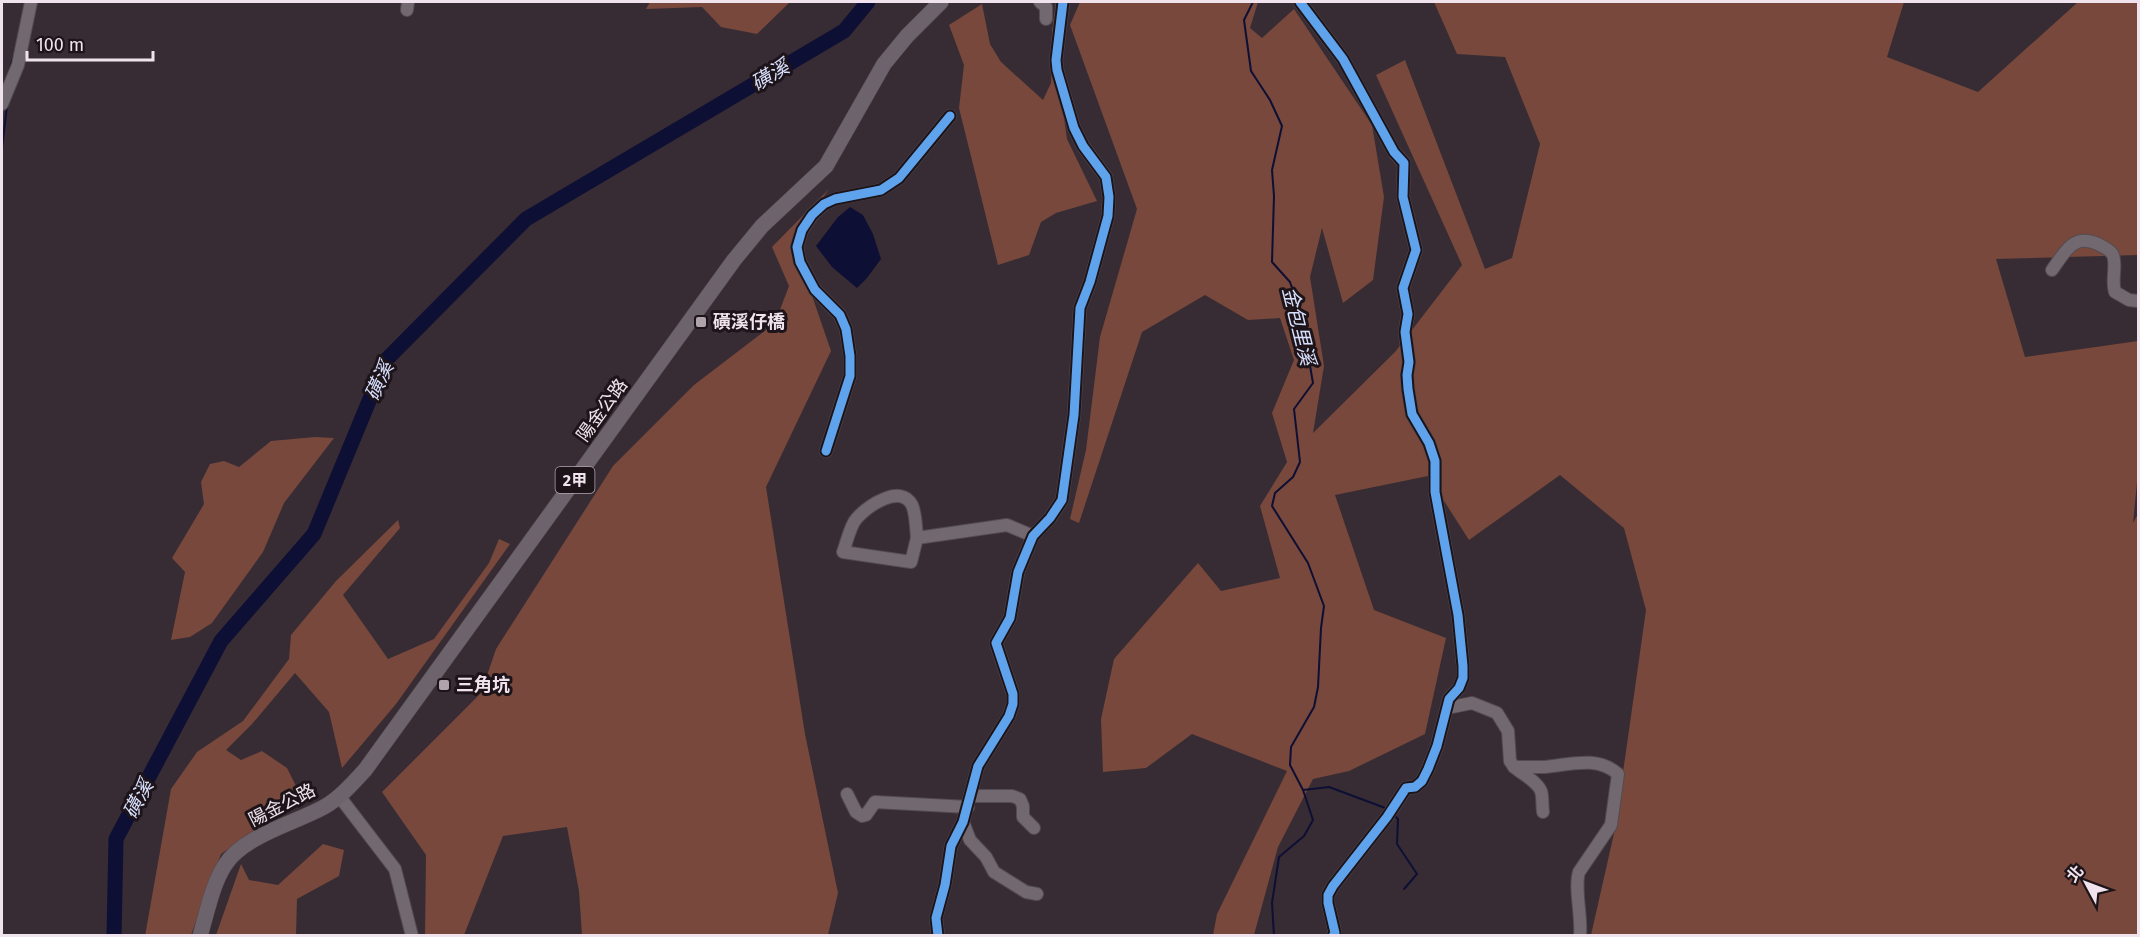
<svg xmlns="http://www.w3.org/2000/svg" width="2140" height="937" font-family="'Fira Sans','Noto Sans TC',sans-serif">
  <style>
    .forest { fill: #77483b }
    .water { fill: #0e0f34 }
    .lines { fill: none; stroke-linecap: round; stroke-linejoin: round }
    .stream { stroke: #0e0f34; stroke-width: 2 }
    .river { stroke: #0e0f34; stroke-width: 15 }
    .minor-casing { stroke: #544b52; stroke-width: 14 }
    .major-casing { stroke: #544b52; stroke-width: 16 }
    .minor { stroke: #726970; stroke-width: 12 }
    .major { stroke: #6d636d; stroke-width: 15 }
    .cycleway-casing { stroke: #1d141a; stroke-width: 13 }
    .cycleway { stroke: #60a3ed; stroke-width: 9 }
    .poi-dot { fill: #b0a3ac; stroke: #1d141a; stroke-width: 2 }
    .labels { text-anchor: middle; dominant-baseline: central; stroke-width: 6; stroke-linejoin: round; paint-order: stroke }
    .shield { fill: #1d141a; stroke: #b1a5ae; stroke-width: 1.5 }
    .shield-label { font-size: 16px; font-weight: bold; fill: #f1e3ed }
    .poi-label { font-size: 18px; font-weight: bold; fill: #f1e3ed; stroke: #1d141a; text-anchor: start }
    .street-label { font-size: 18px; fill: #f1e3ed; stroke: #1d141a }
    .water-label { font-size: 20px; font-style: italic; fill: #d8e0fe; stroke: #1d141a }
  </style>
  <rect width="100%" height="100%" fill="#372c34"/>
  <g class="forest">
    <polygon points="650,2 790,2 757,34 721,27 702,7 646,9"/>
    <polygon points="1056,2 1060,2 1060,89 1067,139 1097,201 1056,213 1041,222 1029,255 998,265 959,108 964,65 949,25 982,4 990,44 1001,62 1043,100 1051,83 1052,31"/>
    <polygon points="1080,2 1258,2 1250,28 1262,38 1294,9 1372,125 1384,197 1373,280 1343,303 1322,228 1310,277 1324,366 1313,433 1395,352 1462,265 1376,75 1405,60 1485,269 1512,258 1540,144 1505,57 1457,54 1434,2 1904,2 1887,57 1978,92 2078,2 2138,2 2138,255 1996,259 2025,357 2138,341 2138,472 2133,523 2138,514 2138,935 1591,935 1615,829 1646,610 1624,528 1560,475 1469,540 1428,476 1335,495 1374,610 1446,638 1425,734 1349,771 1313,779 1278,847 1254,935 1213,935 1217,914 1287,771 1192,734 1146,768 1103,772 1101,719 1114,659 1198,563 1221,591 1280,578 1260,506 1287,462 1272,413 1294,360 1280,318 1248,320 1205,295 1142,332 1079,523 1070,519 1086,450 1100,337 1137,209 1070,25"/>
    <polygon points="829,189 793,240 831,351 766,487 805,734 838,893 828,935 582,935 579,891 567,827 503,836 464,935 425,935 426,855 382,792 481,693 496,649 613,466 694,385 775,323 789,286 772,247"/>
    <polygon points="315,437 334,438 284,503 263,552 212,623 190,637 171,640 185,572 172,558 204,504 201,482 210,464 224,461 239,467 271,441"/>
    <polygon points="398,520 400,528 343,595 388,659 434,639 489,563 499,539 510,544 396,704 342,768 329,712 295,673 252,724 226,750 241,760 262,751 287,768 302,798 221,854 191,935 145,936 171,789 197,752 243,721 289,659 291,635 336,581"/>
    <polygon points="323,844 344,850 339,876 297,899 296,935 216,935 241,864 249,880 278,885"/>
  </g>
  <polygon class="water" points="850,207 863,215 873,234 881,259 867,278 857,288 832,267 816,246 838,217"/>
  <g class="lines">
    <g class="stream">
      <polyline points="1253,2 1244,20 1251,71 1270,100 1282,126 1272,170 1274,196 1272,262 1290,282 1295,297 1295,316 1305,337 1313,383 1294,409 1300,462 1293,477 1275,493 1272,506 1308,563 1324,606 1321,628 1318,687 1314,707 1291,747 1290,765 1303,790 1313,820 1304,836 1279,857 1272,903 1274,936"/>
      <polyline points="9,72 14,55"/>
      <polyline points="2,148 7,106"/>
      <polyline points="1303,790 1329,787 1388,809"/>
      <polyline points="1394,815 1398,819 1397,844 1417,874 1404,889"/>
    </g>
    <polyline class="river" points="114,936 116,839 221,641 314,534 386,360 526,219 844,31 868,2"/>
    <defs>
      <g id="minor">
        <polyline points="1040,2 1046,7 1046,19"/>
        <polyline points="1300,2 1343,59 1394,152 1404,163 1403,197 1416,250 1403,288 1408,314 1405,332 1409,362 1407,375 1408,389 1412,414 1429,443 1435,461 1435,492 1458,615 1463,666 1463,678 1459,688 1449,699 1437,746 1428,769 1422,781 1415,787 1406,788 1387,817 1333,886 1328,895 1328,903 1335,933 1333,936"/>
        <polyline points="407,10 408,2"/>
        <polyline points="2,104 18,65 31,2"/>
        <path d="M2052 270C2065 252 2073 233 2098 244 2103 247 2110 249 2113 255 2117 266 2111 280 2115 292L2129 300 2138 301"/>
        <polyline points="826,451 850,376 850,356 846,329 840,315 815,290 800,262 797,247 802,230 812,215 824,204 835,199 881,190 899,178 950,116"/>
        <path d="M917 538C916 528 916 514 912 505 901 483 868 506 857 518 850 525 847 542 843 552L911 562 917 538 1007 525 1033 536"/>
        <path d="M1447 708 1472 703 1497 713 1508 731 1510 761 1514 767C1524 767 1534 767 1544 767 1569 765 1597 755 1618 774L1611 825 1579 872C1574 888 1582 916 1580 936"/>
        <path d="M1514 767C1522 774 1537 781 1541 791 1543 797 1542 806 1543 812"/>
        <polyline points="847,794 856,812 862,816 866,815 875,802 968,807"/>
        <polyline points="339,796 395,869 412,936"/>
        <polyline points="970,796 1012,796 1020,799 1023,806 1023,817 1034,828"/>
        <polyline points="963,822 970,840 986,857 994,872 1026,892 1037,894"/>
        <polyline points="938,936 936,918 945,885 951,846 963,822 978,766 1009,716 1013,704 1013,694 996,643 1010,618 1018,572 1033,536 1050,518 1062,500 1074,415 1080,308 1090,282 1108,216 1109,197 1106,177 1083,146 1074,128 1057,70 1056,60 1063,2"/>
      </g>
      <path id="major" d="M200 936C207 913 212 885 225 865 243 836 295 823 324 807 340 798 353 783 365 770L734 260 762 226 826 166 884 64 907 36 941 2"/>
    </defs>
    <use href="#minor" class="minor-casing"/>
    <use href="#major" class="major-casing"/>
    <use href="#minor" class="minor"/>
    <use href="#major" class="major"/>
    <defs>
      <g id="cycleway">
        <polyline points="1300,2 1343,59 1394,152 1404,163 1403,197 1416,250 1403,288 1408,314 1405,332 1409,362 1407,375 1408,389 1412,414 1429,443 1435,461 1435,492 1458,615 1463,666 1463,678 1459,688 1449,699 1437,746 1428,769 1422,781 1415,787 1406,788 1387,817 1333,886 1328,895 1328,903 1335,933 1333,936"/>
        <polyline points="826,451 850,376 850,356 846,329 840,315 815,290 800,262 797,247 802,230 812,215 824,204 835,199 881,190 899,178 950,116"/>
        <polyline points="938,936 936,918 945,885 951,846 963,822 978,766 1009,716 1013,704 1013,694 996,643 1010,618 1018,572 1033,536 1050,518 1062,500 1074,415 1080,308 1090,282 1108,216 1109,197 1106,177 1083,146 1074,128 1057,70 1056,60 1063,2"/>
      </g>
    </defs>
    <use href="#cycleway" class="cycleway-casing"/>
    <use href="#cycleway" class="cycleway"/>
  </g>
  <g class="poi-dot">
    <rect x="695" y="316" width="12" height="12" rx="3"/>
    <rect x="438" y="679" width="12" height="12" rx="3"/>
  </g>
  <g class="labels">
    <rect class="shield" x="555.5" y="467" width="39" height="26" rx="4.5"/>
    <g class="shield-label">
      <text x="575" y="480">2甲</text>
    </g>
    <g class="poi-label">
      <text x="713" y="322">磺溪仔橋</text>
      <text x="456" y="685">三角坑</text>
    </g>
    <g class="street-label">
      <text transform="translate(602 410) rotate(-54)">陽金公路</text>
      <text transform="translate(282 805) rotate(-27)">陽金公路</text>
    </g>
    <g class="water-label">
      <text transform="translate(770 75) rotate(-31)">磺溪</text>
      <text transform="translate(1299 326) rotate(76)">金包里溪</text>
      <text transform="translate(379 381) rotate(-65)">磺溪</text>
      <text transform="translate(138 799) rotate(-62)">磺溪</text>
    </g>
  </g>
  <rect width="2140" height="937" fill="none" stroke="#f1e3ed" stroke-width="6"/>
  <g transform="translate(2086 883) rotate(311)" stroke="#1d141a" stroke-width="4.5" paint-order="stroke">
  <path d="M0-4.5L10 22L0 15L-10 22Z" fill="#f1e3ed"/>
  <text y="-9" font-size="16" font-weight="bold" text-anchor="middle" fill="#f1e3ed">北</text>
  </g>
  <path d="M27 51v9h126v-9" fill="none" stroke="#f1e3ed" stroke-width="3"/>
  <text x="36" y="51" font-size="18" fill="#f1e3ed" stroke="#1d141a" stroke-width="4.5" paint-order="stroke">100 m</text>
</svg>
